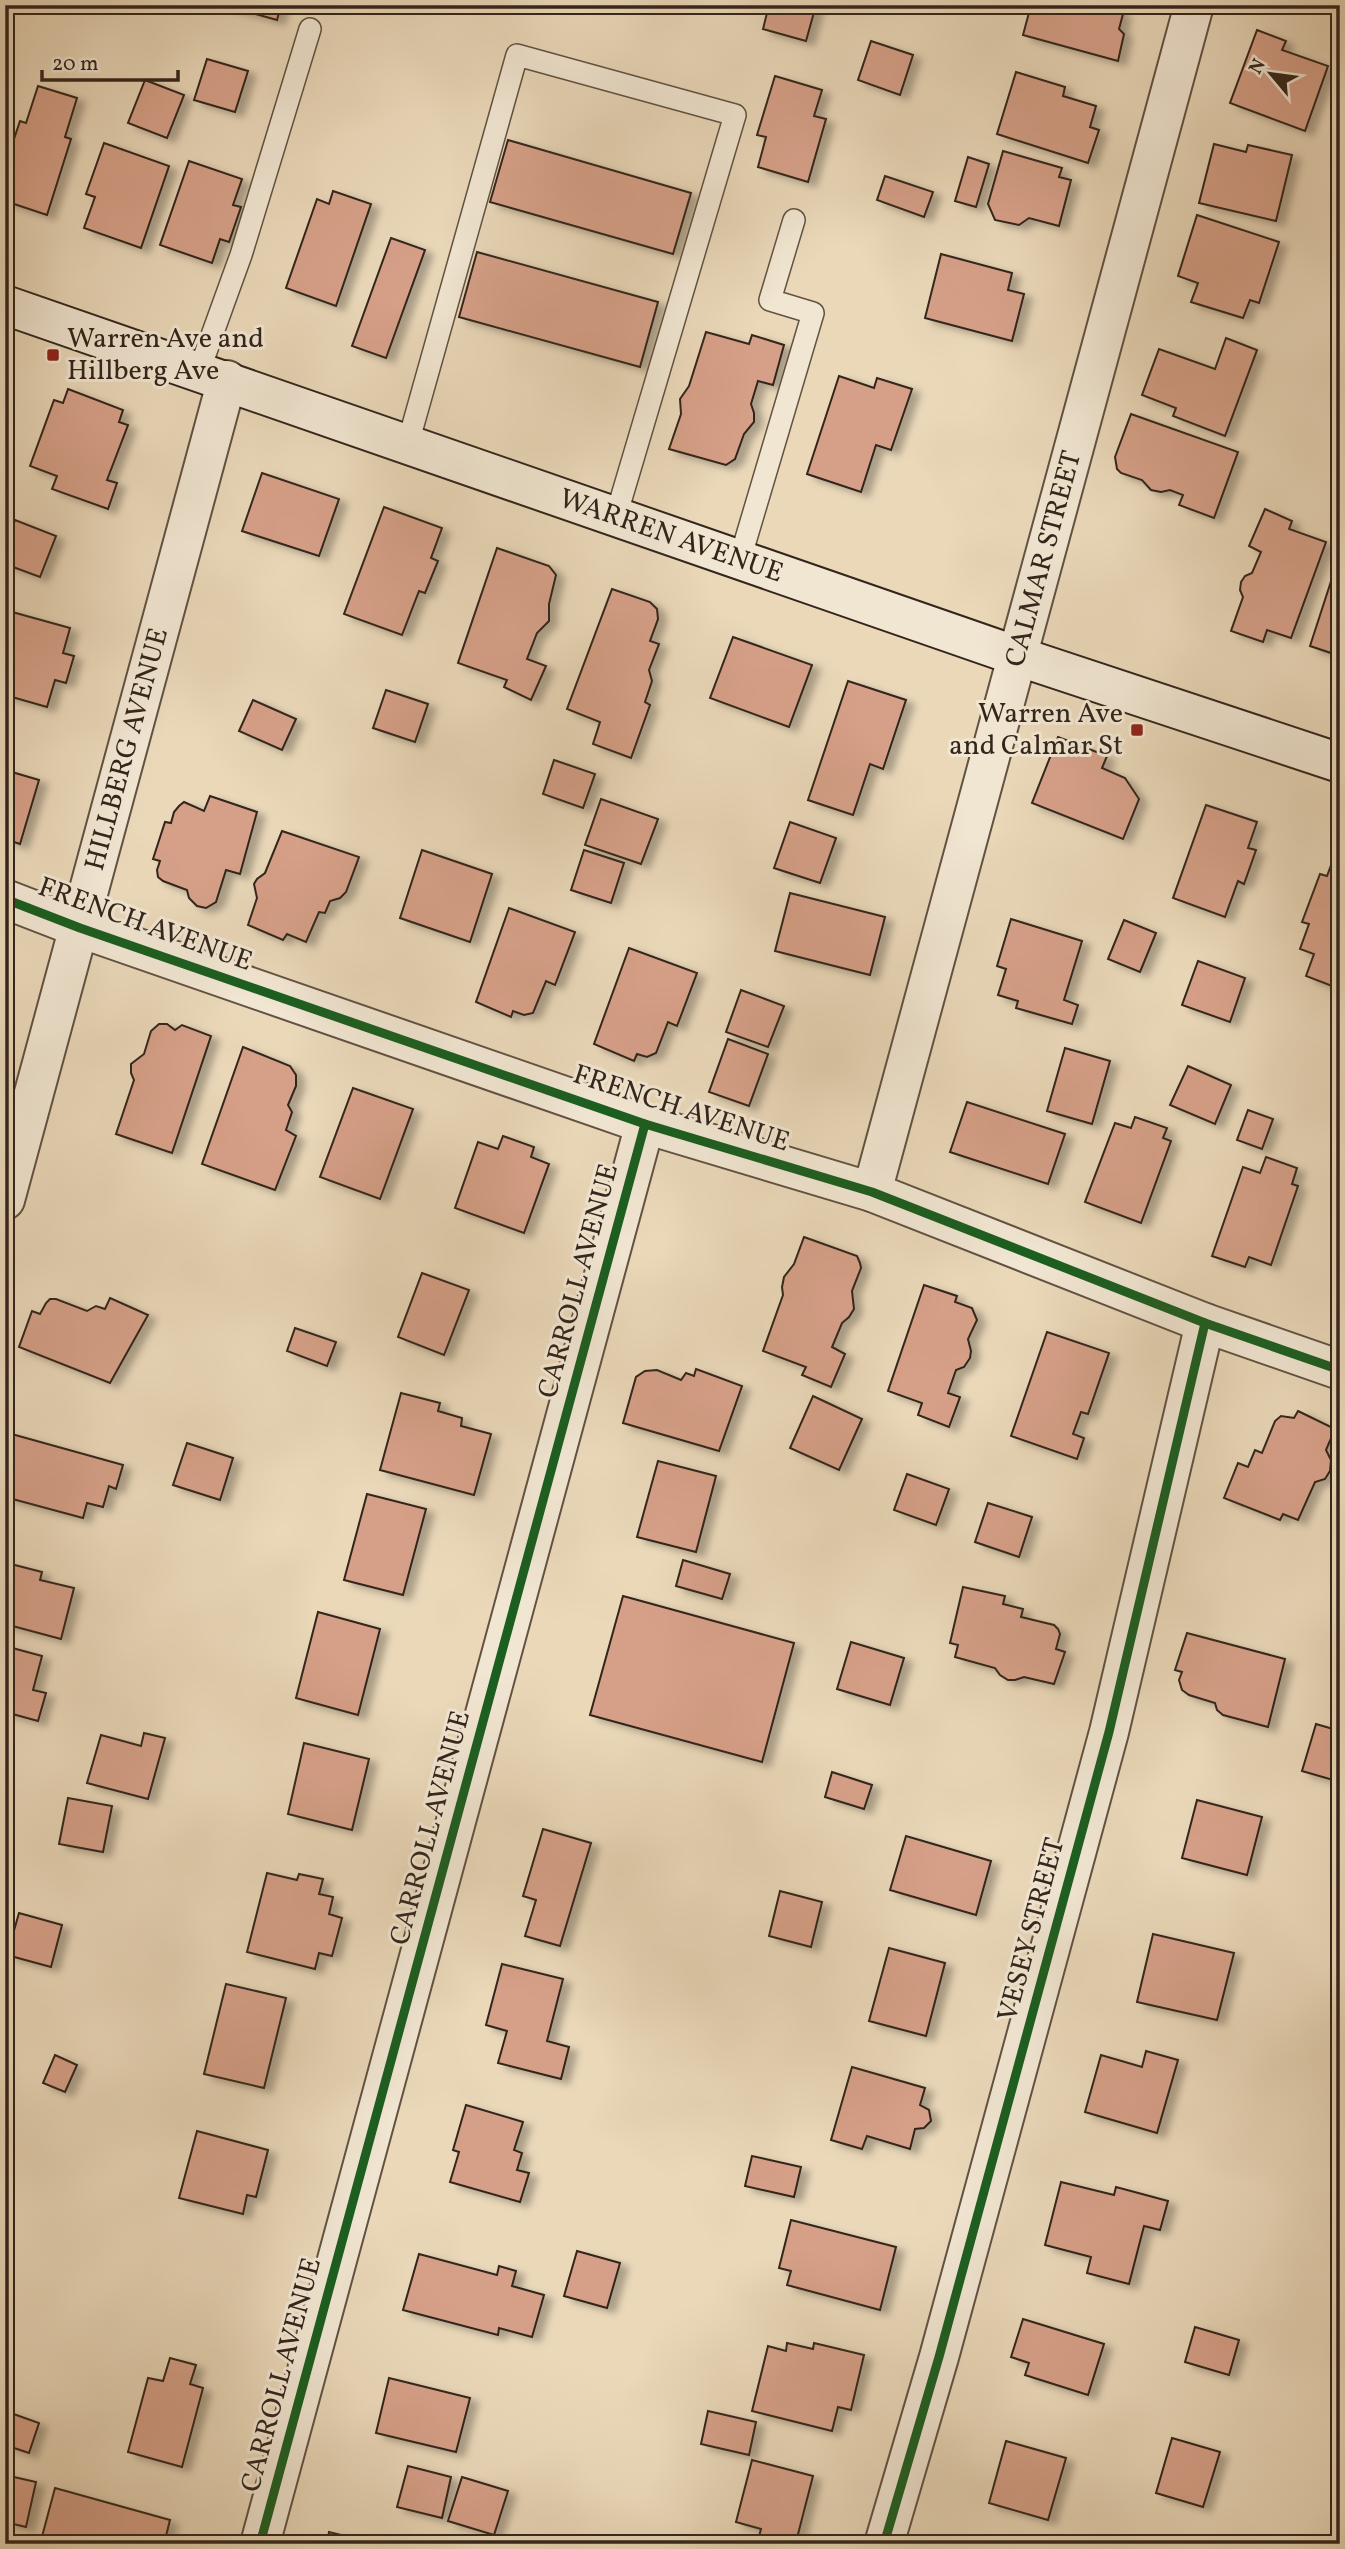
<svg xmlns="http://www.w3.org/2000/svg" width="1345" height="2549" font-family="Vollkorn,serif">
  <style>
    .building { fill: #d6a088; stroke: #33251b; stroke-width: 2; filter: url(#shadow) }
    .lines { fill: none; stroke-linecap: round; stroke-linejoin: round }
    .service-casing { stroke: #615242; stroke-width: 24 }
    .minor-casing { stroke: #615242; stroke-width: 42 }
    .tertiary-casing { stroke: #615242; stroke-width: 42 }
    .secondary-casing { stroke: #33251b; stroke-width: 42 }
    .service { stroke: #f1e6d2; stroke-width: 21 }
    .minor { stroke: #f1e6d2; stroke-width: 38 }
    .tertiary { stroke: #f1e6d2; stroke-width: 38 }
    .secondary { stroke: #f1e6d2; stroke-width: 38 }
    .cycleway-casing { stroke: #f1e6d2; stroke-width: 13 }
    .cycleway { stroke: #1b5e20; stroke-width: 9 }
    .poi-dot { fill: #8f2418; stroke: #f1e6d2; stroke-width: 2.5 }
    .labels { text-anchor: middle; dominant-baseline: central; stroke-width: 6; stroke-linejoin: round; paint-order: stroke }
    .poi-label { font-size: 28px; fill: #33251b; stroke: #f1e6d2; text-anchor: start }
    .street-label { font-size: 28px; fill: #33251b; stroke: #f1e6d2 }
  </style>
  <defs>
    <filter id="shadow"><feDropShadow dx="8" dy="4.5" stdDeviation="3.5" flood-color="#0004"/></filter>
  </defs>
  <rect width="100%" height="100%" fill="#ead8b9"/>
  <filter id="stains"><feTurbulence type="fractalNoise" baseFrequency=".00286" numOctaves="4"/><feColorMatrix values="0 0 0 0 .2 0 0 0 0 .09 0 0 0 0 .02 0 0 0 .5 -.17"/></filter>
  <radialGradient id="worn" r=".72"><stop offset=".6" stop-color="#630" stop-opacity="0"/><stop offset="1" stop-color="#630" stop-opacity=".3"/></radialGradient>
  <g class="building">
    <polygon points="223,5 281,5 277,20"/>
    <polygon points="769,5 816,5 806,41 763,29"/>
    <polygon points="1031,5 1119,6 1117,13 1123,14 1119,29 1124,34 1118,61 1023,35"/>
    <polygon points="1257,30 1286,41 1282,50 1328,66 1305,131 1230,103"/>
    <polygon points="871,41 913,55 900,95 858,80"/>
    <polygon points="207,59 248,71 235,112 194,100"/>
    <polygon points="1016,72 1065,87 1063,96 1096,106 1090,127 1099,130 1088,163 997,134"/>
    <polygon points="775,76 822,90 814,116 826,119 808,182 758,167 766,137 757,135"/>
    <polygon points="145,80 184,95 167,138 128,123"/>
    <polygon points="38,86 77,98 65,137 71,139 47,215 5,201 5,166 20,121 26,123"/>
    <polygon points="508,140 691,193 673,254 490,202"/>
    <polygon points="104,143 169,166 141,248 84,228 95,197 86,194"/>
    <polygon points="1214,144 1246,152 1248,145 1292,155 1276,221 1199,203"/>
    <polygon points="1003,151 1062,168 1059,177 1071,180 1059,226 1029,218 1019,225 995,220 988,204"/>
    <polygon points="968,157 989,164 976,207 955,201"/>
    <polygon points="189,161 242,179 233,205 241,207 229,242 220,239 212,263 160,245"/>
    <polygon points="885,176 933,192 924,217 877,200"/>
    <polygon points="333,191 371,204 336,306 286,288 317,199 329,204"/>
    <polygon points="1197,215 1279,242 1259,303 1250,300 1243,318 1191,302 1198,283 1178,276"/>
    <polygon points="391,238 425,250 386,358 352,346"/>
    <polygon points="477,252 658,302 640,367 459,317"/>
    <polygon points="941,254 1012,273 1008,290 1024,294 1012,341 925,318"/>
    <polygon points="706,332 749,344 752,335 784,345 773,385 758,381 751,404 754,413 754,422 744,434 735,459 726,465 669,449 681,414 680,399 689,386"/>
    <polygon points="1226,338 1257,350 1225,436 1173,416 1176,408 1142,395 1159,349 1215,369"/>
    <polygon points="839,376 874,388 877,378 912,389 891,450 876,445 861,492 807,474"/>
    <polygon points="68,389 123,410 119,422 128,425 107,480 117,483 108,509 52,489 57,476 30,466 54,400 63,403"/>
    <polygon points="1131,414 1238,452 1214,518 1179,505 1183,495 1170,490 1161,492 1151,490 1142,480 1121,473 1117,469 1115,457"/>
    <polygon points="262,473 339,499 319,556 242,531"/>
    <polygon points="384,507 442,528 431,558 438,561 425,593 419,591 402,635 344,614"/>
    <polygon points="1265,509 1292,521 1289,529 1326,542 1291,638 1267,630 1263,642 1231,631 1243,597 1240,590 1241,582 1245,576 1252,573 1261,552 1249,546"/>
    <polygon points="15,520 56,536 40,577 5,564 5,544"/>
    <polygon points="497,548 549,566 556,575 549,604 549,621 537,633 527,659 546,666 531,700 504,687 507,680 458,663"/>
    <polygon points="1335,569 1340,570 1340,656 1310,646"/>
    <polygon points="612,589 650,602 657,609 658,619 650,641 659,644 649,670 652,681 645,702 650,705 631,758 593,744 600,722 567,709"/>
    <polygon points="5,610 70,628 63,653 74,656 66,683 55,680 47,707 5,695"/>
    <polygon points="733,637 812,665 789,727 710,698"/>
    <polygon points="848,681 906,700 883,769 870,764 853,815 808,800"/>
    <polygon points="386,690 428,704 415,742 373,728"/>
    <polygon points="253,700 296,719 282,750 239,731"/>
    <polygon points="1058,737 1107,756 1102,768 1125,778 1139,799 1123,839 1032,803"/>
    <polygon points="554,760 595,774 583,808 543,794"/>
    <polygon points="5,770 39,780 20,844 5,839"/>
    <polygon points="210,796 257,812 240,874 226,870 216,902 206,908 197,906 189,898 187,890 163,881 158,877 157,870 160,861 153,859 165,822 171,823 174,812 179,806 184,802 204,811"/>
    <polygon points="601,799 658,819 641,864 585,845"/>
    <polygon points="1206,805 1257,822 1248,848 1256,850 1244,884 1238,881 1225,917 1173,898"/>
    <polygon points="790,822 836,838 820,883 774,868"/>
    <polygon points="282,831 359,857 346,892 340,898 330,901 325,913 319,912 306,942 287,934 283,940 248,925 257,898 254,884 257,879 265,873"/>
    <polygon points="1337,849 1340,850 1340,989 1306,976 1314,954 1300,949 1309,924 1302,922 1320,874 1327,876"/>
    <polygon points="422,850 492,874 470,942 400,918"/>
    <polygon points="584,850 624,863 611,903 571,890"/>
    <polygon points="790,893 885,917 870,975 775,951"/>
    <polygon points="509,908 575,932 555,985 546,981 533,1013 524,1015 513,1011 511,1017 476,1002"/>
    <polygon points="1011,919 1082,941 1064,1000 1078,1005 1072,1024 1016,1008 1018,1001 998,995 1006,969 997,966"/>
    <polygon points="1124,920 1156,933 1140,972 1108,959"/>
    <polygon points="629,948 697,973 677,1026 668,1022 656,1053 647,1057 637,1054 634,1061 594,1044"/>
    <polygon points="1198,961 1245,978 1230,1022 1182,1005"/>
    <polygon points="741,990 784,1006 768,1047 726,1032"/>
    <polygon points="159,1024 167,1024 175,1030 182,1025 211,1036 172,1153 116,1134 134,1080 131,1073 131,1064 144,1054 151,1031"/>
    <polygon points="728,1039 768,1054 749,1106 709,1092"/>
    <polygon points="243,1047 290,1066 296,1075 296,1086 288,1105 292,1112 286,1130 296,1136 275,1190 202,1164"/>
    <polygon points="1065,1048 1110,1061 1092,1124 1047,1111"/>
    <polygon points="1188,1066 1231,1085 1215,1124 1170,1105"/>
    <polygon points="353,1088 413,1109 380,1199 320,1177"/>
    <polygon points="967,1102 1065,1134 1048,1184 950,1152"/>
    <polygon points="1248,1110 1273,1119 1262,1149 1237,1140"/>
    <polygon points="1135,1117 1167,1128 1163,1138 1171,1141 1141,1223 1085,1202 1115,1123 1131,1128"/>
    <polygon points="503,1136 534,1147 531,1157 549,1164 524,1233 455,1208 478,1142 498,1149"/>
    <polygon points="1266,1157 1297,1168 1292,1184 1298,1186 1271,1265 1249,1257 1245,1267 1212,1256 1243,1167 1260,1173"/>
    <polygon points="804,1237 857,1256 860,1263 861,1268 852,1291 854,1309 849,1317 842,1323 832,1347 845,1354 831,1387 802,1375 806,1367 763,1351 783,1295 782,1287 784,1277 794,1264"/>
    <polygon points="422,1273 469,1290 444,1355 398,1337"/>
    <polygon points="924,1285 957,1296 955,1302 972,1308 977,1320 968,1339 971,1351 970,1358 964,1367 956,1370 948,1393 960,1397 949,1427 918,1415 922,1403 888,1391"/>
    <polygon points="110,1298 148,1315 110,1383 19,1347 32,1311 40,1314 46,1303 50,1299 56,1299 87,1311 96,1306 105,1309"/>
    <polygon points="295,1328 336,1342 327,1366 287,1351"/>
    <polygon points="1047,1332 1109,1353 1088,1414 1081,1412 1073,1434 1084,1438 1077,1459 1011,1436"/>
    <polygon points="696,1369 742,1386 719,1451 623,1423 636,1377 645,1371 657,1370 681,1380 686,1373 694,1376"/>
    <polygon points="401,1393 440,1403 438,1411 462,1418 461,1426 491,1434 474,1495 380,1470"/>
    <polygon points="813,1396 862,1419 839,1470 790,1448"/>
    <polygon points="1298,1411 1335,1429 1326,1450 1331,1460 1330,1471 1325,1479 1315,1482 1298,1520 1283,1514 1280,1520 1224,1498 1238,1463 1248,1467 1255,1450 1262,1453 1275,1421 1281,1416 1294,1418"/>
    <polygon points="8,1433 123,1465 116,1489 109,1486 103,1507 87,1503 83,1518 5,1497 5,1441"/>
    <polygon points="187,1443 233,1458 220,1500 173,1485"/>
    <polygon points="658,1461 716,1476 696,1552 637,1537"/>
    <polygon points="907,1474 949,1489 936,1525 894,1510"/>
    <polygon points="367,1494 426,1509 403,1595 344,1580"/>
    <polygon points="988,1503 1032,1517 1019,1557 975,1542"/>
    <polygon points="683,1560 730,1574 722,1599 676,1586"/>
    <polygon points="7,1563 42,1572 40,1580 74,1588 61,1639 5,1624"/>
    <polygon points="963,1587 1005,1596 1003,1604 1023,1609 1021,1617 1054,1625 1058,1629 1060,1634 1056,1649 1065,1652 1054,1684 1024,1677 1015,1680 1008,1680 1000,1675 995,1668 955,1657 958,1645 950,1643"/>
    <polygon points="623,1596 794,1643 762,1762 590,1715"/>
    <polygon points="318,1612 380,1629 358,1715 296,1698"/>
    <polygon points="1187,1633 1285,1659 1268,1727 1223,1715 1217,1710 1215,1703 1189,1695 1182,1690 1179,1680 1182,1672 1175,1670"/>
    <polygon points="851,1642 904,1658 890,1705 837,1689"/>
    <polygon points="5,1646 42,1656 33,1690 46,1693 38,1721 5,1712"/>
    <polygon points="1316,1724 1340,1731 1340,1782 1302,1771"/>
    <polygon points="144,1733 165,1738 148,1799 87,1783 101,1735 141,1746"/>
    <polygon points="304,1743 369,1759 352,1830 288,1814"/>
    <polygon points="832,1772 872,1785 864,1809 825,1797"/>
    <polygon points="68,1798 112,1806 103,1852 59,1844"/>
    <polygon points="1197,1800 1262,1817 1247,1875 1182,1858"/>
    <polygon points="543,1829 591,1843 560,1946 525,1936 536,1900 523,1896"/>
    <polygon points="906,1836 991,1861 976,1915 890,1890"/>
    <polygon points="267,1873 297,1880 299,1874 323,1879 319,1894 333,1897 329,1914 342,1918 332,1956 319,1953 315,1969 247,1952"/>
    <polygon points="780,1891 822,1902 811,1947 769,1936"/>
    <polygon points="19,1913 62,1925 51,1967 7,1955"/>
    <polygon points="1153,1934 1234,1953 1217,2020 1137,2002"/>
    <polygon points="889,1948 945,1963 926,2036 869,2021"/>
    <polygon points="502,1964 563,1979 547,2041 569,2047 561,2079 498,2063 507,2031 486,2025"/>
    <polygon points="226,1984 286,1998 264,2088 204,2074"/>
    <polygon points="1146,2051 1178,2060 1157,2133 1085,2112 1101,2055 1142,2067"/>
    <polygon points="55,2055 77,2065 65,2092 43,2083"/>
    <polygon points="852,2067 925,2088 920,2105 929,2110 931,2121 924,2128 915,2129 910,2149 867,2136 862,2149 831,2140"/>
    <polygon points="466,2105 523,2122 514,2150 522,2153 517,2170 529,2173 520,2202 450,2182 459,2152 453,2150"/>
    <polygon points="197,2131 268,2150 256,2197 247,2195 243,2214 179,2198"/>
    <polygon points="752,2156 801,2167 794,2197 745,2186"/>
    <polygon points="1061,2182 1114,2195 1116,2187 1168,2201 1160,2230 1144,2226 1129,2284 1087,2273 1091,2257 1045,2245"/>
    <polygon points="791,2220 896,2247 880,2310 787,2285 791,2271 779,2268"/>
    <polygon points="577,2251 620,2263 607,2308 564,2296"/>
    <polygon points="419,2254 497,2275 499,2266 516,2271 512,2286 544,2295 532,2337 499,2328 498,2335 403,2310"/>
    <polygon points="1023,2319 1104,2344 1088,2395 1025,2375 1029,2363 1011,2357"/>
    <polygon points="1195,2327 1239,2340 1229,2375 1185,2362"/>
    <polygon points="787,2343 813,2349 814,2343 864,2355 851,2410 838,2407 832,2431 752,2411 768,2346 786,2351"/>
    <polygon points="170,2358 196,2365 190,2384 203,2388 182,2467 128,2452 148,2378 163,2381"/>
    <polygon points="389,2378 470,2398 456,2452 376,2433"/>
    <polygon points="5,2411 39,2423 29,2453 5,2445"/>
    <polygon points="708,2411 756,2422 749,2455 701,2444"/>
    <polygon points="1172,2438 1220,2452 1203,2507 1156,2493"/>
    <polygon points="1006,2441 1066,2458 1048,2520 989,2503"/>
    <polygon points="752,2460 813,2476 797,2538 786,2536 784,2544 757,2544 761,2529 736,2522"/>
    <polygon points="408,2466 451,2477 442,2518 397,2507"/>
    <polygon points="5,2475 36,2482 26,2527 5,2522"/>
    <polygon points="462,2477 508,2491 494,2535 448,2521"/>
    <polygon points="55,2488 170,2520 164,2544 40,2544"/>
    <polygon points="329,2532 369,2542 369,2544 327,2544"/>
  </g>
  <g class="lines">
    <defs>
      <g id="service">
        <polyline points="199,371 241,255 310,29"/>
        <polyline points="408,443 517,55 735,115 616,516"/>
        <polyline points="740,559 813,313 770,300 794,220"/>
      </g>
      <g id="minor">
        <polyline points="5,899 80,928 645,1124 872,1192 1205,1323 1340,1370"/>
        <path id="s1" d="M872 1192 1194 5"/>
        <polyline points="260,2544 645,1124"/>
        <polyline points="884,2544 939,2357 1109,1732 1205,1323"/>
      </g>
      <g id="tertiary">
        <path id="s2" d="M5 1200 227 380"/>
      </g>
      <g id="secondary">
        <path id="s3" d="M5 305 1017 656 1340 763"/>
      </g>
    </defs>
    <use href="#service" class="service-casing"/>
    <use href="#minor" class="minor-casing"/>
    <use href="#tertiary" class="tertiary-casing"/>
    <use href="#secondary" class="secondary-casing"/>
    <use href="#service" class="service"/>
    <use href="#minor" class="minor"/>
    <use href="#tertiary" class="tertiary"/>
    <use href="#secondary" class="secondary"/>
    <defs>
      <g id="cycleway">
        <polyline points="5,899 80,928 645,1124 872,1192 1205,1323 1340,1370"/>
        <polyline points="260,2544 645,1124"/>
        <polyline points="884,2544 939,2357 1109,1732 1205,1323"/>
      </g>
    </defs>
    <use href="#cycleway" class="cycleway-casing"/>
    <use href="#cycleway" class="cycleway"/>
  </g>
  <g class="poi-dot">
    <rect x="46" y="348" width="14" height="14" rx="3.5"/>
    <rect x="1130" y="723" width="14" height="14" rx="3.5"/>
  </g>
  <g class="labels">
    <g class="poi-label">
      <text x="67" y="339">Warren Ave and<tspan x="67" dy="32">Hillberg Ave</tspan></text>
      <text x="1123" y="714" text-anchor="end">Warren Ave<tspan x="1123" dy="32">and Calmar St</tspan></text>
    </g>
    <g class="street-label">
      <text stroke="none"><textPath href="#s3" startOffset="705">WARREN AVENUE</textPath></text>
      <text stroke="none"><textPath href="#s1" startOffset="656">CALMAR STREET</textPath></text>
      <text stroke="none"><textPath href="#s2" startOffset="467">HILLBERG AVENUE</textPath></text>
      <text transform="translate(145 925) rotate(20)">FRENCH AVENUE</text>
      <text transform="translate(681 1109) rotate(18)">FRENCH AVENUE</text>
      <text transform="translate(579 1281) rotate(-75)">CARROLL AVENUE</text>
      <text transform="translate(431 1828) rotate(-75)">CARROLL AVENUE</text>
      <text transform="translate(1032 1930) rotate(-75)">VESEY STREET</text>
      <text transform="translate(282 2375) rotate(-75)">CARROLL AVENUE</text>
    </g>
  </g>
  <rect width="1345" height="2549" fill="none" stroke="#ead8b9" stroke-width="28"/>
  <rect x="7" y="7" width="1331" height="2535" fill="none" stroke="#33251b" stroke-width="3.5"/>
  <rect x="14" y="14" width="1317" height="2521" fill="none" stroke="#33251b" stroke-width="2"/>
  <g transform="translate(1271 74) rotate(299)" stroke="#f1e6d2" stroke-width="5" paint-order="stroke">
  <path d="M0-5L12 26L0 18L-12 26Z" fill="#33251b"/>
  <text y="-10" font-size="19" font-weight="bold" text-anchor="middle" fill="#33251b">N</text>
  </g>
  <path d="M42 70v10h136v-10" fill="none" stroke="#33251b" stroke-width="3.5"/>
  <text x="52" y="70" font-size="21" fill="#33251b" stroke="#f1e6d2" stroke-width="5" paint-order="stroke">20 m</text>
  <rect width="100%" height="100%" filter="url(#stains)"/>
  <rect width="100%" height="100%" fill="url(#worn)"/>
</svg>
